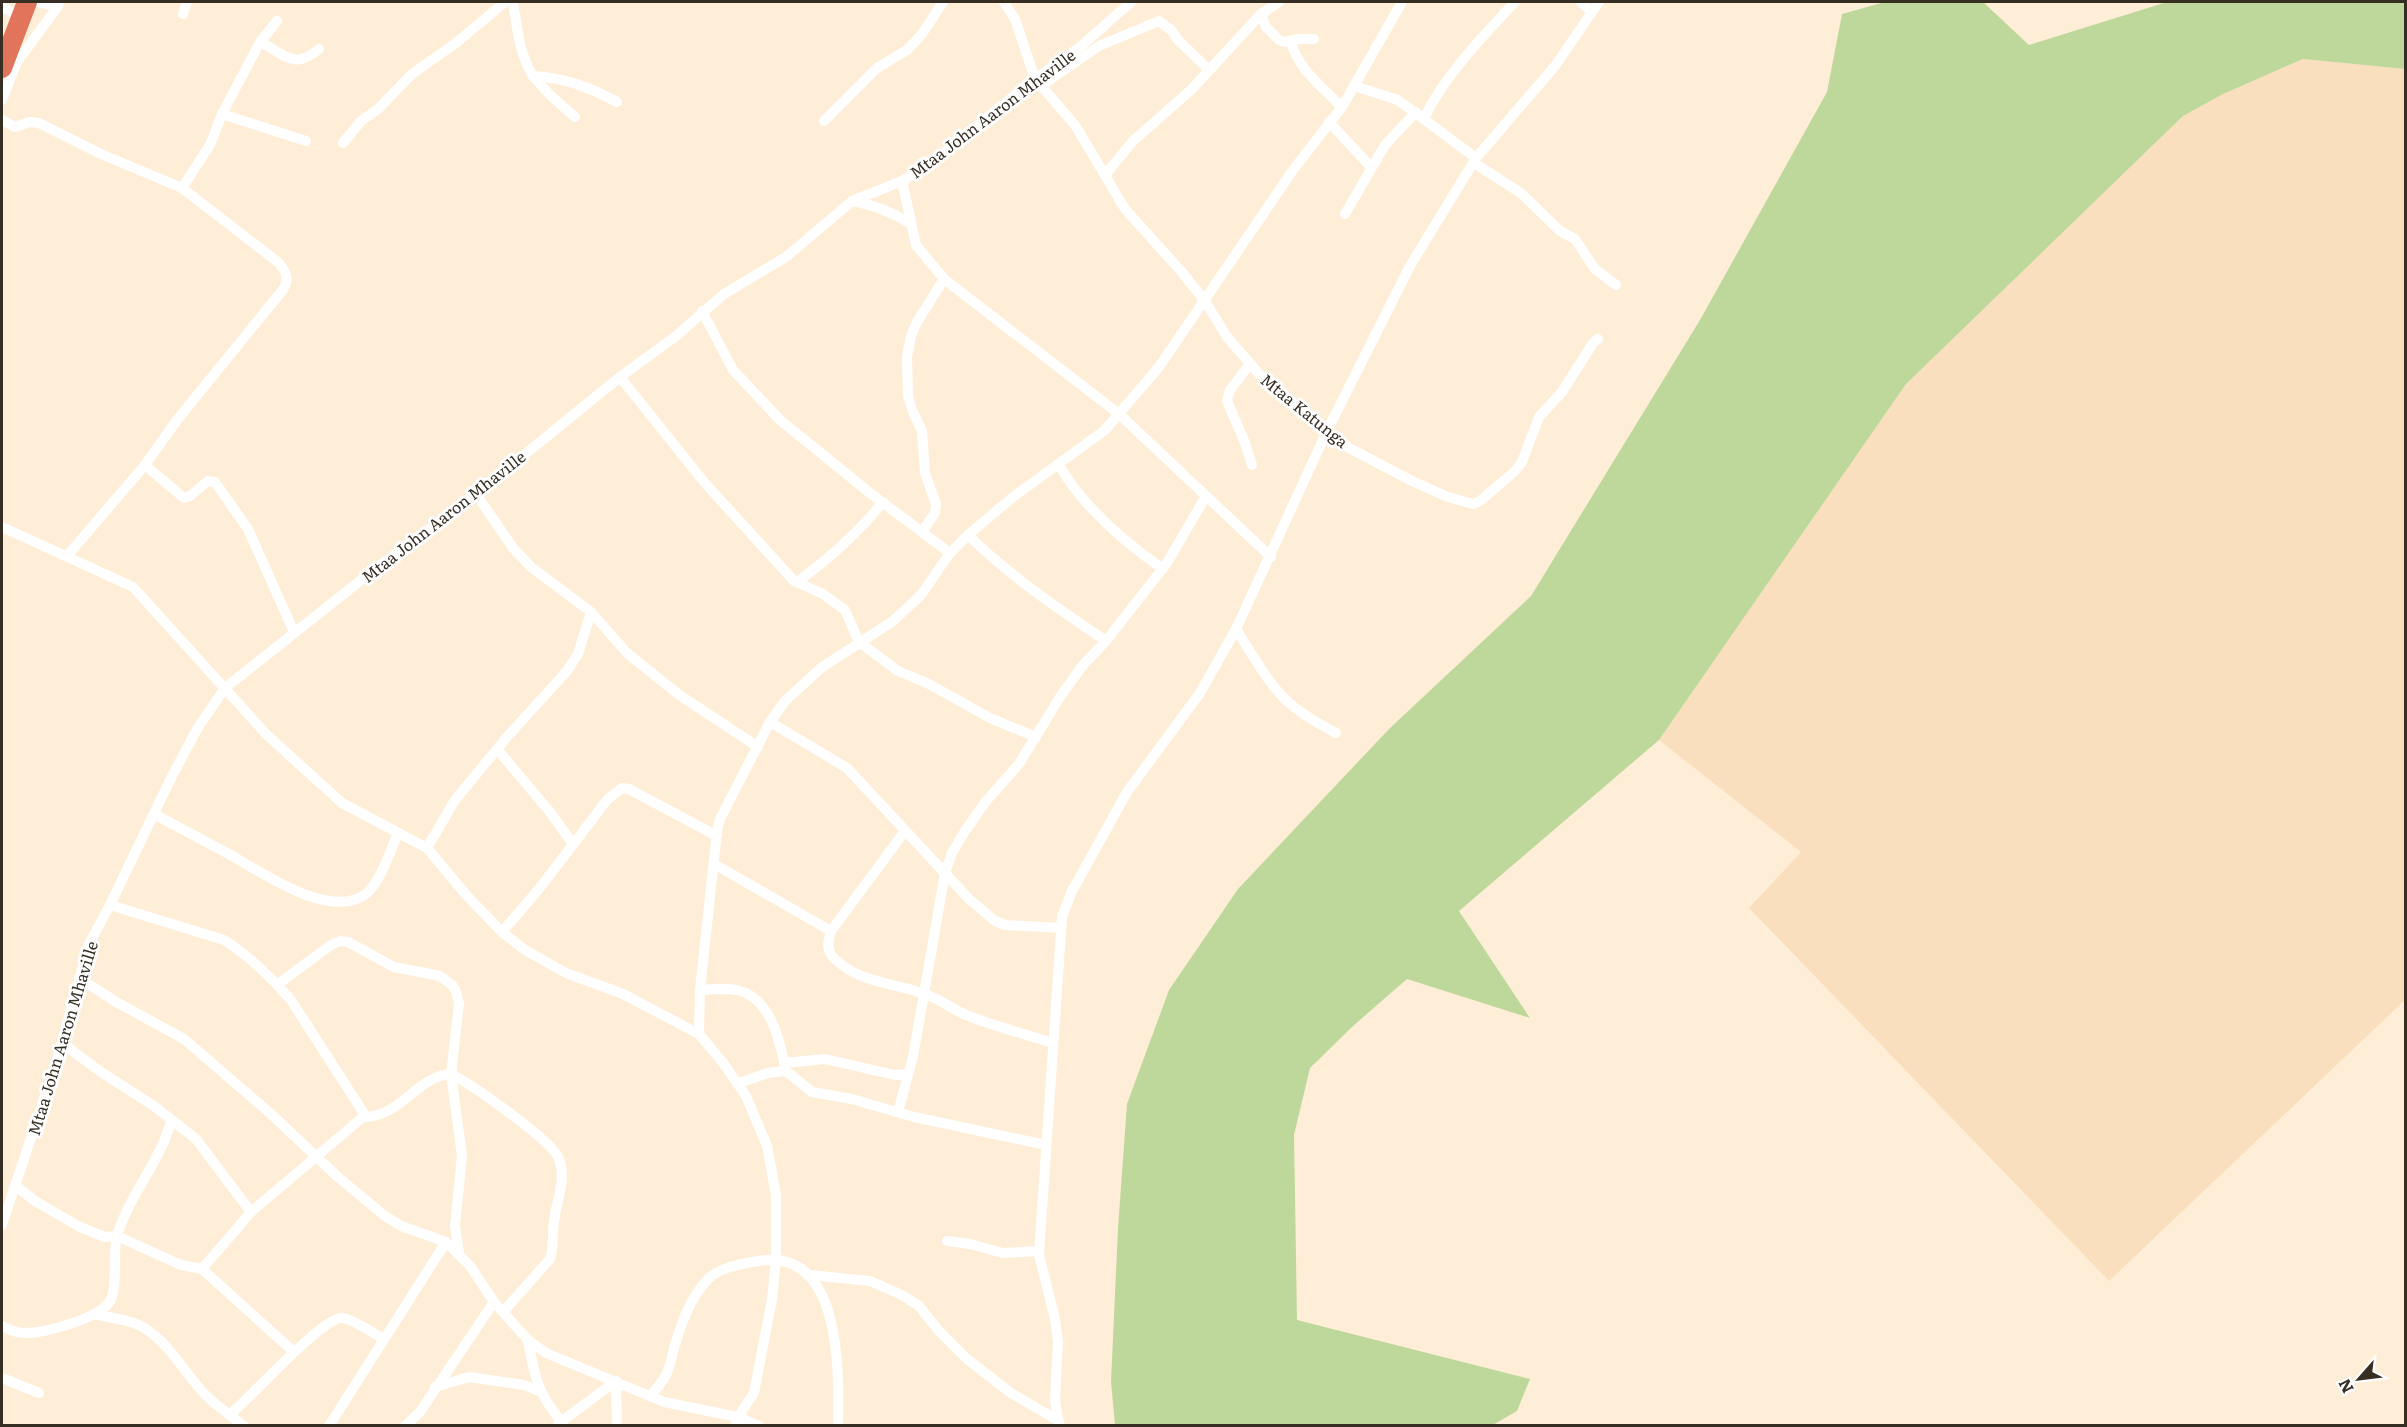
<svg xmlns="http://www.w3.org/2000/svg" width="2407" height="1427" font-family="Literata,serif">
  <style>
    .built { fill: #f9dfbd }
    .green { fill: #bed89b }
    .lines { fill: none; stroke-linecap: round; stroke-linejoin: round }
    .street { stroke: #fff; stroke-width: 10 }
    .highway { stroke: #e3745c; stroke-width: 20 }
    .labels { text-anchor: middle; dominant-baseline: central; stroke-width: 6; stroke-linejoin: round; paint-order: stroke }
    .street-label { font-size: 16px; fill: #362e23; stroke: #fefefe }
  </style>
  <rect width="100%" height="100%" fill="#ffeed7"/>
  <polygon class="built" points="2303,59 2405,69 2405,1000 2109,1281 1749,908 1801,852 1659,740 1906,384 2183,116 2223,94"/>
  <polygon class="green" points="1885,2 1983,2 2029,45 2167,2 2405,2 2405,69 2303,59 2223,94 2183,116 1906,384 1659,740 1459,911 1530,1018 1407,979 1353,1026 1310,1068 1294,1135 1297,1320 1530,1379 1517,1411 1491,1426 1115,1425 1111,1382 1118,1228 1127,1104 1169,990 1238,889 1390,728 1531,596 1700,320 1827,92 1842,14"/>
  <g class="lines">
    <g class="street">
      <polyline points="38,2 58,6 59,2"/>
      <path d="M513 2C517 27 519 54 533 76 566 78 589 87 617 102"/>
      <polyline points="1004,2 1015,19 1035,79 1075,125 1125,209 1180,270 1205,301 1227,337 1267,383 1349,448 1412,481 1448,497 1473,504 1480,501 1514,472 1522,462 1539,417 1562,392 1593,343 1598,339"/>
      <polyline points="1581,2 1592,12"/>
      <polyline points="2,7 21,17"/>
      <polyline points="183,14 187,2"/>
      <polyline points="1261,14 1266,27 1279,40 1285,42 1297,39 1314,39"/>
      <path d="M260 42C286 55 294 70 319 49"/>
      <path d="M1291 42C1298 69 1323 88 1342 107"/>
      <polyline points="533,76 550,95 575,117"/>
      <polyline points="1041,86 1099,46 1159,21 1172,31 1177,39 1209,70"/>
      <polyline points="1354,86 1398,100 1476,158"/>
      <polyline points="2,100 17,62 58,6"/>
      <polyline points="222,114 306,141"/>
      <path d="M1424 118C1446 74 1482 37 1515 2"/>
      <path d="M2 120 15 127 30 122 39 123 101 154 182 188 279 263C287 273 290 279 282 291L177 420 145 465 67 556"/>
      <polyline points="824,121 877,68 907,50 922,34 943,2"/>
      <polyline points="1329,122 1371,167"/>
      <polyline points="343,143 361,121 378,109 412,74 456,43 505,2"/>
      <polyline points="1474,163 1521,193 1560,231 1575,239 1595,269 1616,285"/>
      <polyline points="1105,175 1133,141 1192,89 1261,14 1279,2"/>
      <polyline points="902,181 916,245 944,279 1119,414 1271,557"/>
      <polyline points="182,188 210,145 222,114 260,42 277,21"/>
      <path d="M853 201C873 205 892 212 910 223"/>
      <polyline points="1345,214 1385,145 1416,112"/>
      <polyline points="702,311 733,370 780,420 870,493 950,553"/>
      <polyline points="1250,364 1230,390 1227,401 1245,443 1252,465"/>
      <polyline points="620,377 704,482 794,581 823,594 845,610 859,642 898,671 927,683 990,718 1036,737"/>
      <polyline points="145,465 184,498 190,496 208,481 215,482 248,529 294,632"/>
      <path d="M1059 465C1083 507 1123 541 1163 569"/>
      <polyline points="476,494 513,548 531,567 591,612 627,653 678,694 758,747"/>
      <polyline points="2,527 133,587 267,735 342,803 427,848 467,896 502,932 525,950 566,973 623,994 699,1034 724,1064 746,1096 767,1146 776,1195 776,1258 772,1299 754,1393 738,1417 735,1426"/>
      <polyline points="922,532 935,513 936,504 925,473 922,431 912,410 908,396 907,357 911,336 917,322 944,279"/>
      <path d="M968 535C1010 576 1057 608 1106 641"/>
      <path d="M797 582C829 559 858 533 883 502"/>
      <path d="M1236 629C1251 652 1265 679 1285 699 1299 713 1319 724 1336 733"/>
      <polyline points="770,722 847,768 969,899 995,921 1005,925 1061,928"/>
      <polyline points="497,749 550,812 573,844"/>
      <path d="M154 814C178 827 203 840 227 853 260 871 329 921 366 894 380 883 391 849 398 833"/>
      <path d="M905 831 831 931C827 943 826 952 836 960 860 983 895 983 925 994 940 999 952 1009 966 1015 994 1026 1024 1034 1053 1043"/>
      <polyline points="427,848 455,800 507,737 567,671 578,654 591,612"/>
      <polyline points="714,864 831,931"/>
      <path d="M110 905 224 940C247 954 273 979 291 1000L363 1112V1117L251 1212 202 1269"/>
      <polyline points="502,932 539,889 607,800 622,788 629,789 717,836"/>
      <polyline points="79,978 118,1003 184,1039 271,1114 339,1178 385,1216 401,1226 446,1242 470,1266 494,1302 528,1340 546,1353 664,1402 738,1417 759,1426"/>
      <polyline points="278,984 331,945 340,941 348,942 394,967 440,976 452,985 456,991 459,1004 451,1074 462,1156 455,1226 459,1253"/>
      <path d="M700 990C712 989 725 988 737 990 772 998 780 1043 786 1071"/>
      <polyline points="699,1034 700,990 717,831 720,819 770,722 785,701 821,668 893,621 921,595 950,553 968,535 1013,497 1105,430 1159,367 1293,170 1342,107 1402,2"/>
      <polyline points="62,1043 101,1072 154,1106 196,1139 251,1212"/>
      <polyline points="784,1063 825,1059 895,1075 908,1074"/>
      <polyline points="737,1084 767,1073 786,1071 812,1092 852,1099 914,1117 1046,1145"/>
      <polyline points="898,1112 913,1057 945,873 952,853 965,831 987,800 1019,764 1060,697 1083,665 1106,641 1167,563 1206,496"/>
      <path d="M363 1117C402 1117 415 1077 451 1074 471 1084 552 1140 559 1159 567 1180 556 1201 554 1222 552 1235 554 1247 550 1259L503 1312"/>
      <polyline points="15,1185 35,1201 80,1227 105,1237 117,1236 181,1265 202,1269 294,1352"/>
      <polyline points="2,1225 57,1060 89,944 110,905 171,778 197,729 225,688 370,573 476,494 620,377 676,336 724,294 786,257 852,201 902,181 933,161 1035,79 1080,47 1131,2"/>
      <polyline points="947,1241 970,1244 1003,1253 1039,1251"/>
      <polyline points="809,1275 870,1281 902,1295 919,1306 939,1331 967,1359 1011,1393 1059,1421"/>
      <path d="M93 1314C109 1318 131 1319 146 1329 169 1344 183 1370 201 1390 213 1404 229 1414 244 1426"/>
      <path d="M2 1326C8 1329 16 1333 23 1333 43 1334 95 1319 108 1304 119 1292 112 1254 117 1236 126 1205 146 1179 160 1150 165 1141 168 1130 172 1120"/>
      <path d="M528 1340C534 1375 538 1394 561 1421"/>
      <polyline points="2,1378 39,1393"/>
      <polyline points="616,1381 617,1426"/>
      <polyline points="435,1387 469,1377 524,1385 541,1392"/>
      <path d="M650 1396C656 1389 662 1383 666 1375 670 1367 672 1357 674 1348 681 1324 690 1298 708 1279 719 1268 744 1263 759 1261 842 1247 839 1372 838 1426"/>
      <path d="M229 1415C251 1398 321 1318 342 1318 351 1318 375 1334 384 1339"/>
      <polyline points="558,1424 616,1381"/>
      <polyline points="329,1426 446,1242"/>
      <polyline points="405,1426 420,1412 494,1302"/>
      <polyline points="1059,1426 1055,1400 1058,1342 1055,1319 1039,1255 1062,917 1071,893 1127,792 1200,693 1236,629 1327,431 1410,266 1476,158 1555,66 1599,2"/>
    </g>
    <polyline class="highway" points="2,68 27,2"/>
  </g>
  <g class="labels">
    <g class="street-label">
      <text transform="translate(992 113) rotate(-37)">Mtaa John Aaron Mhaville</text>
      <text transform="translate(1305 410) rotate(39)">Mtaa Katunga</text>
      <text transform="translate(443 516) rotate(-38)">Mtaa John Aaron Mhaville</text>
      <text transform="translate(62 1038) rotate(-73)">Mtaa John Aaron Mhaville</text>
    </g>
  </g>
  <rect width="2407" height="1427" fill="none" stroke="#362e23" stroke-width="6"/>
  <g transform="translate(2359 1379) rotate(242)" stroke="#fefefe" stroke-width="4.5" paint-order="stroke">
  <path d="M0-4.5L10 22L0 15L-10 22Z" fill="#362e23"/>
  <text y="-9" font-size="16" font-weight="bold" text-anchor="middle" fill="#362e23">N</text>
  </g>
</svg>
